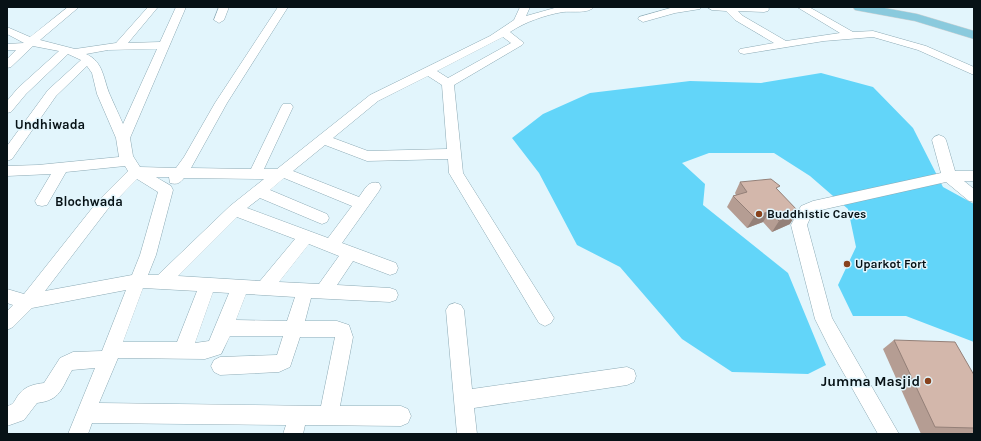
<svg xmlns="http://www.w3.org/2000/svg" width="981" height="441" font-family="Karla,sans-serif">
  <style>
    .green { fill: #62d5f9 }
    .lines { fill: none; stroke-linecap: round; stroke-linejoin: round }
    .minor-casing { stroke: #8caab5; stroke-width: 1 }
    .major-casing { stroke: #d2d4d5; stroke-width: 1 }
    .minor { fill: #fff; fill-rule: evenodd }
    .major { fill: #8acadd; fill-rule: evenodd }
    .wall { fill: #b59d93 }
    .shaded-wall { fill: #948078 }
    .building { fill: #d3b7ab; stroke: #948078 }
    .poi-dot { fill: #88421d; stroke: #e2f5fc; stroke-width: 1.5 }
    .labels { text-anchor: middle; dominant-baseline: central; stroke-width: 3; stroke-linejoin: round; paint-order: stroke }
    .poi-label { font-size: 12px; font-weight: bold; fill: #071216; stroke: #e2f5fc; text-anchor: start }
    .neighbourhood-label { font-size: 13px; font-weight: bold; fill: #071216; stroke: #e2f5fc }
    .near-poi-label { font-size: 14px; font-weight: bold; fill: #071216; stroke: #e2f5fc; text-anchor: end }
  </style>
  <rect width="100%" height="100%" fill="#e2f5fc"/>
  <polygon class="green" points="821,73 873,87 913,128 943,187 974,204 974,342 906,316 853,316 838,285 856,247 848,209 810,176 774,153 709,153 682,163 705,184 703,205 788,273 826,365 808,374 732,372 682,339 620,267 577,245 539,173 512,138 543,114 590,93 690,81 761,83"/>
  <g class="lines">
    <defs>
      <g id="minor">
        <path d="M68 7H79L40 40 75 49 116 43 148 7H158L128 43 160 42 176 7H186L130 138 133 156 140 167 176 168 184 157 215 103 278 7H288L227 103 191 168 251 169 281 107 283 104H291L293 107 264 169H277L370 95 490 36 514 20 520 7H530L526 16 558 7H594C588 14 572 11 563 12 545 15 525 22 510 32L524 43 522 45 454 85 463 173 551 313 554 318 551 323 545 326 539 323 449 173 448 159 367 161 325 145 293 171 359 197C365 189 368 180 379 183L381 187 379 191 342 243 396 263 398 268 396 273 390 275 353 261 337 285 390 288 396 290 398 295 396 300 390 302 311 298 305 321H337L349 325 353 337 340 406H401L408 409 411 416 408 423 401 426 305 425 303 434H283L286 425 92 423 88 434H68L95 368 72 370C61 389 61 400 37 403L24 420 7 426V406C15 405 15 398 20 393 26 386 35 384 44 383L60 358 73 352 102 351 126 290 32 308 13 327 7 330V311L13 305 7 303V289L24 294 97 202 128 171 125 166 66 172 47 205 42 206 37 205 35 201 51 174 7 176V166L38 165 119 157 116 138 97 94 92 73 87 66 56 96 12 159 7 161V146L48 90 81 60 68 54 26 94 11 112 7 113V101L18 88 59 51 33 46 11 67 7 68V59L16 50H7V44L24 43 7 34V27L30 37ZM503 37 511 43 448 78 437 71ZM157 49 123 124C119 114 114 105 110 95 103 79 104 62 86 54L108 50ZM428 76 442 85 447 149 368 151 333 138 378 101ZM156 177H169L170 183C177 185 180 183 184 178L264 179 230 206 158 275H148L156 255 173 190 171 186ZM284 178 352 206 328 238 247 208 260 198 317 222 322 224 327 222 329 218 327 214 270 190ZM137 179 158 192 140 255 132 275 45 291 107 210ZM237 217 295 239 260 281 178 276ZM309 244 339 256 319 284 279 282ZM143 288 197 291 177 342H123ZM213 292 229 293 209 341 195 343ZM246 294 295 297 287 321 236 320ZM230 336H283L277 355 220 357 214 360 211 366 214 372 220 375 279 372 290 367 300 337H335L321 406 99 403 118 358 205 359 221 354Z"/>
        <polygon points="219,7 229,7 224,20 219,23 214,20"/>
        <polygon points="674,7 701,7 700,9 675,13 643,22 638,19 639,17"/>
        <polygon points="707,7 768,7 769,9 768,11 764,12 738,11 743,16 786,41 840,33 797,7 809,7 853,32 873,31 926,46 974,67 974,75 918,50 873,37 824,41 744,54 740,53 738,51 740,49 774,43 735,20 726,11 712,10"/>
        <polygon points="939,135 944,137 946,140 955,171 974,171 974,181 964,181 974,189 974,202 969,201 946,182 821,210 812,214 807,225 832,318 899,434 878,434 830,349 815,319 791,225 801,206 813,201 941,173 932,140 934,137"/>
        <polygon points="455,303 461,305 464,310 472,389 627,367 634,370 636,376 634,382 627,385 474,408 477,434 457,434 446,310 449,305"/>
      </g>
      <polygon id="major" points="853,7 879,7 917,14 974,31 974,39 915,21 855,10"/>
    </defs>
    <use href="#minor" class="minor-casing"/>
    <use href="#major" class="major-casing"/>
    <use href="#minor" class="minor"/>
    <use href="#major" class="major"/>
  </g>
  <g class="wall">
    <polygon points="740,182 778,190 790,224 772,232 763,222 747,228 727,207 733,196 736,195 735,193"/>
    <polygon points="894,340 974,375 974,434 921,434 883,349"/>
  </g>
  <g class="shaded-wall">
    <polygon points="770,211 763,222 747,228 754,217"/>
    <polygon points="797,213 790,224 772,232 779,221"/>
  </g>
  <g class="building">
    <polygon points="771,179 780,186 776,188 798,211 797,213 779,221 770,211 754,217 733,196 747,192 740,182"/>
    <polygon points="894,340 955,342 974,375 974,428 935,427"/>
  </g>
  <g class="poi-dot">
    <circle cx="759" cy="214" r="4"/>
    <circle cx="847" cy="264" r="4"/>
    <circle cx="928" cy="381" r="4"/>
  </g>
  <g class="labels">
    <g class="poi-label">
      <text x="767" y="214">Buddhistic Caves</text>
      <text x="855" y="264">Uparkot Fort</text>
    </g>
    <g class="neighbourhood-label">
      <text x="50" y="124">Undhiwada</text>
      <text x="89" y="201">Blochwada</text>
    </g>
    <g class="near-poi-label">
      <text x="920" y="381">Jumma Masjid</text>
    </g>
  </g>
  <rect width="981" height="441" fill="none" stroke="#071216" stroke-width="16"/>
</svg>
